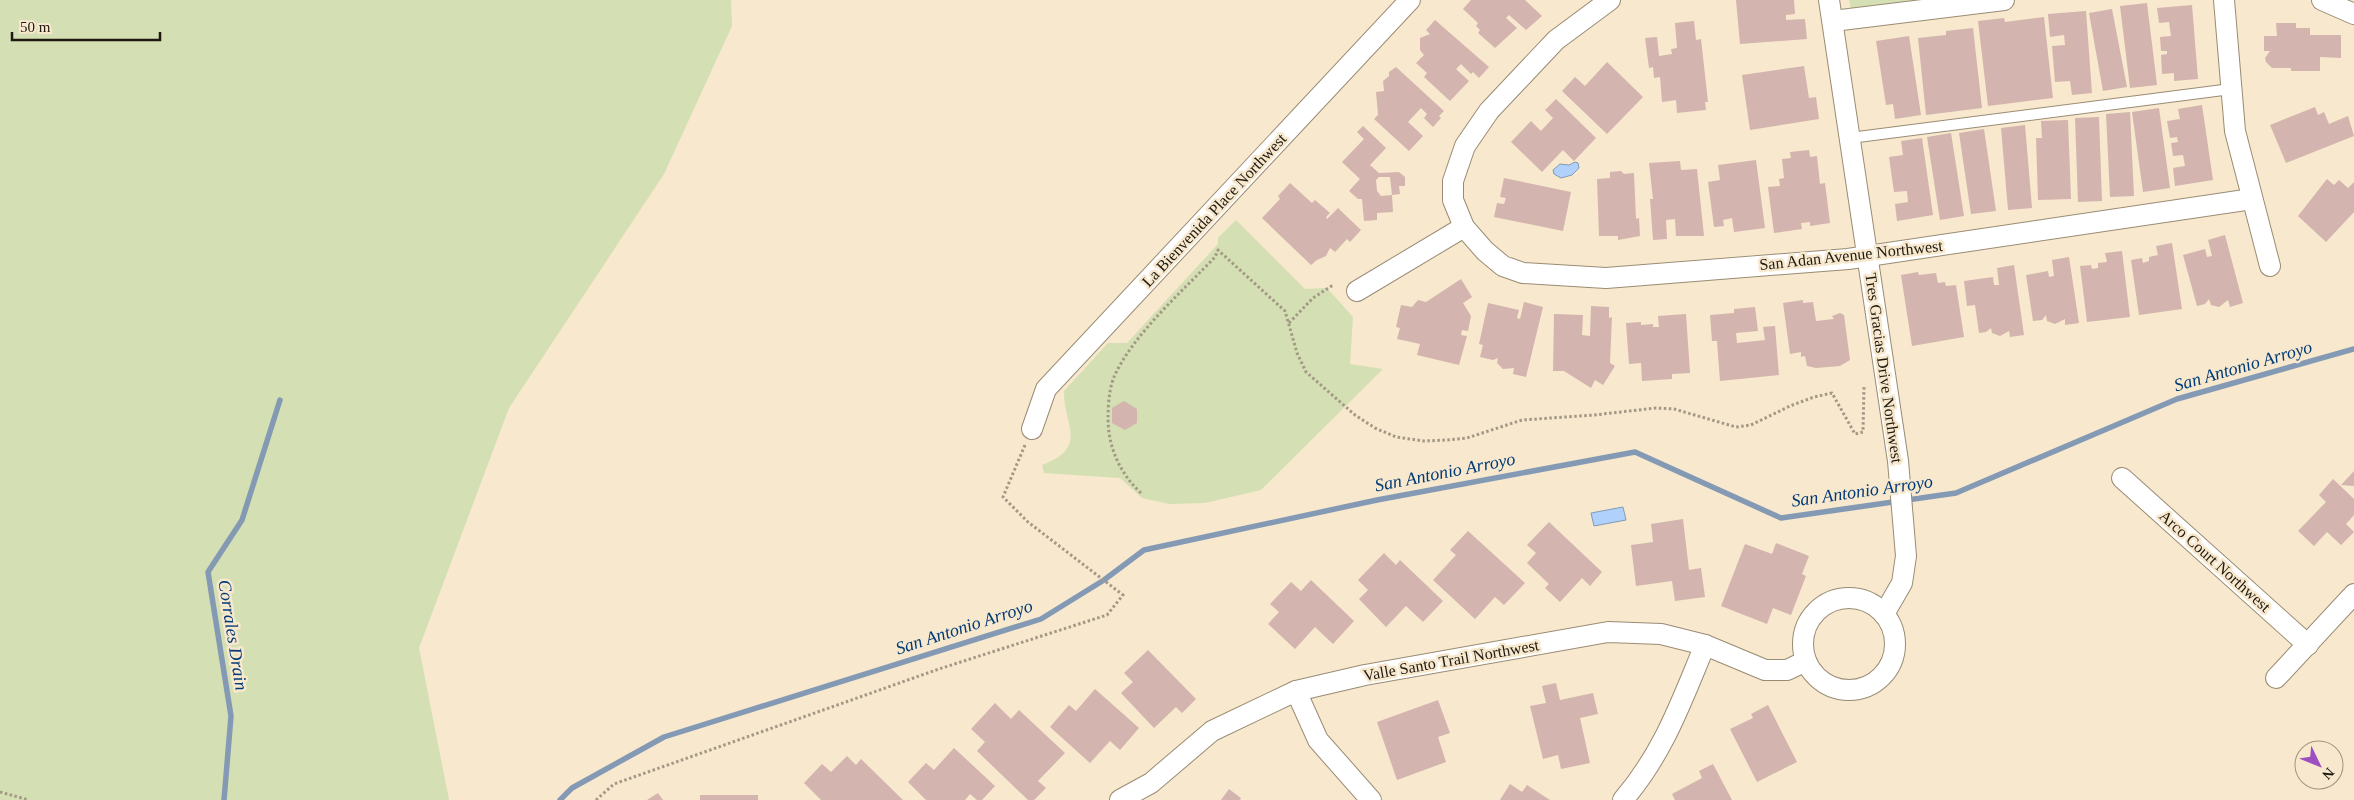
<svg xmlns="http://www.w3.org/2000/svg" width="2354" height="800" font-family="'Times New Roman',serif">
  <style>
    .green { fill: #d4dfb3 }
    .water { fill: #b0d1fb; stroke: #849ab4 }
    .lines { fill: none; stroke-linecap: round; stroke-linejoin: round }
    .stream { stroke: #849ab4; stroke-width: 5.5 }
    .building { fill: #d4b4ae; fill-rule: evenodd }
    .service-casing { stroke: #9a8c74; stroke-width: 12 }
    .minor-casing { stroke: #9a8c74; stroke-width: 22 }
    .path { stroke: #a39885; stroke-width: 3; stroke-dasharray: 2.5 2.5; stroke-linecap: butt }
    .service { stroke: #fff; stroke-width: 10 }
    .minor { stroke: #fff; stroke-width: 20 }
    .labels { text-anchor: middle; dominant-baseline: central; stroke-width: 5; stroke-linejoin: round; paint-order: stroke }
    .street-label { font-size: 16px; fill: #1f1a10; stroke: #f7e8ce }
    .water-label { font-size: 18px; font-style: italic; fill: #003b77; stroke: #f7e8ce }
  </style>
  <rect width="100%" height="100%" fill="#f7e8ce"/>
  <g class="green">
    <polygon points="0,0 731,0 732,26 664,174 509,408 419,648 449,800 0,800"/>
    <polygon points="1849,0 1938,0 1851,10"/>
    <path d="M1236 220 1305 289 1327 288 1353 317 1350 364 1383 369 1261 490 1205 503 1169 504 1142 498 1120 478 1044 473 1042 465C1090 447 1063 424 1064 391L1108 343H1127L1218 244V238Z"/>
  </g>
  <g class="water">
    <polygon points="1575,162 1578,163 1579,168 1572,175 1561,178 1554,174 1553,170 1560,164 1569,165"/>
    <polygon points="1623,507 1626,520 1594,526 1591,513"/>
  </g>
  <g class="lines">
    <g class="stream">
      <polyline points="224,800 231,716 208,572 242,520 280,400"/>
      <polyline points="560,800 572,788 664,737 1041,619 1104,580 1144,550 1377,500 1635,452 1781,518 1956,493 2177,399 2354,349"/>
    </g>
  </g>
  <g class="building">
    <polygon points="1471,0 1525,0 1542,16 1526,30 1509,15 1506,18 1517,28 1495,48 1478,33 1480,30 1476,26 1478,23 1463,9"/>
    <polygon points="1736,0 1794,0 1795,14 1786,15 1786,20 1805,19 1807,39 1740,44"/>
    <polygon points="2147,3 2157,85 2130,88 2120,6"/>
    <polygon points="2192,5 2198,79 2174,81 2174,73 2162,74 2161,55 2167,54 2167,51 2161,51 2160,37 2171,36 2169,22 2159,23 2157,8"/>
    <polygon points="2112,9 2127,87 2103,91 2089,13"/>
    <polygon points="2086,11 2092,93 2072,95 2070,81 2055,82 2052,46 2065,45 2064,35 2050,37 2048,14"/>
    <polygon points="2044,17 2053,98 1988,106 1978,21 2004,18 2005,22"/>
    <polygon points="1435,20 1489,67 1479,78 1473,72 1471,74 1461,64 1456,69 1469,81 1450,101 1424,77 1427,73 1416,63 1424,55 1420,50 1420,38 1430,34 1426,30"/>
    <polygon points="1694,21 1696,40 1701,39 1708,102 1705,102 1706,110 1677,113 1676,100 1662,102 1660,77 1654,78 1653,67 1649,68 1645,38 1657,37 1659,56 1672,54 1671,49 1677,48 1675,23"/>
    <polygon points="2276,23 2296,23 2296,28 2310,28 2310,35 2341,35 2341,58 2320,57 2320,71 2291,71 2291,68 2272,68 2266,62 2265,58 2270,51 2264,51 2264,36 2277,36"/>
    <polygon points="1973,28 1982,108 1926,115 1918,38 1946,35 1946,31"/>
    <polygon points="1909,36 1921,115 1895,119 1893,104 1886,105 1876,41"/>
    <polygon points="1607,62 1643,97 1607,134 1562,91 1575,77 1585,86"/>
    <polygon points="1804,66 1809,98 1816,97 1819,119 1750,130 1742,75"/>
    <polygon points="1396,67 1444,111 1439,116 1441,118 1433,127 1424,118 1427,114 1421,108 1408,122 1423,136 1409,151 1374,119 1378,115 1376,92 1384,91 1383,81 1389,76 1389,72"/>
    <polygon points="1556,99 1596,138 1574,161 1563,150 1542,172 1511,142 1531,121 1541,131 1553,118 1545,110"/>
    <polygon points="2202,105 2213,180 2175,186 2173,168 2185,166 2183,155 2173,156 2171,143 2178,142 2177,137 2170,138 2167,121 2180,119 2178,109"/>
    <polygon points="2315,107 2318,115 2324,112 2329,124 2348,116 2354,136 2286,163 2270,125"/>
    <polygon points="2159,108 2170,188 2143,192 2132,112"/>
    <polygon points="2130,112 2134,196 2110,197 2106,114"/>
    <polygon points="2099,117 2102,201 2078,202 2075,118"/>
    <polygon points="2068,120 2071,199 2038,200 2036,138 2042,138 2041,121"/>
    <polygon points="2025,125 2032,208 2008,210 2001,128"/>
    <path d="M1363 126 1386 148 1370 165 1379 173 1399 172 1405 177V186H1399L1400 194 1392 195 1393 212 1377 213V220L1364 221 1362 199H1358L1349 191 1360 179 1342 162 1364 139 1357 132ZM1379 177H1390L1392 195 1381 196 1377 191 1376 180Z"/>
    <polygon points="1984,129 1996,211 1971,214 1959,133"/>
    <polygon points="1951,133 1964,216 1940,220 1927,137"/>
    <polygon points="1922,138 1933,215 1897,221 1895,204 1908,202 1907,191 1894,192 1889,157 1903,155 1901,141"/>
    <polygon points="1809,150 1810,157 1817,156 1820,184 1825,183 1830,223 1810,226 1810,222 1801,223 1802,229 1774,233 1768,187 1780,186 1779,179 1784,178 1782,159 1791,158 1790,152"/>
    <polygon points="1756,160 1765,228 1734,232 1732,218 1723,220 1724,226 1714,227 1708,182 1720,180 1718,165"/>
    <polygon points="1680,161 1681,170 1697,169 1704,236 1676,236 1675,219 1666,220 1667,239 1653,240 1650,199 1653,199 1649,163"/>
    <polygon points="1621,171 1624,174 1634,173 1636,219 1639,218 1640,236 1618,240 1618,236 1599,236 1597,179 1610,178 1610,172"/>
    <polygon points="1504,178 1571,192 1563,231 1494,217 1497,203 1504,204 1506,198 1500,197"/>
    <polygon points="2327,179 2334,185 2339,180 2348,188 2354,182 2354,212 2326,242 2298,216"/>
    <polygon points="1290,183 1312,203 1315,200 1330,213 1326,217 1327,219 1338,208 1361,230 1350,242 1347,239 1335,252 1330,248 1326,256 1317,260 1311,265 1262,218 1280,199 1278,196"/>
    <polygon points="2225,235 2243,303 2230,307 2228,300 2219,307 2211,305 2209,299 2205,304 2197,306 2183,255 2205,249 2207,257 2212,256 2208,240"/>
    <polygon points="2172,243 2182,309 2139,315 2131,260 2142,258 2143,263 2149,261 2149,257 2158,255 2156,246"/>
    <polygon points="2122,251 2130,317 2087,322 2080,266 2091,265 2092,269 2098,268 2098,263 2107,262 2105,253"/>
    <polygon points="2069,257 2079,323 2065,325 2065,319 2055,324 2047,321 2046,315 2042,320 2033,321 2026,275 2048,271 2049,277 2054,276 2052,260"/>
    <polygon points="2014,265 2024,335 2010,337 2009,331 2000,336 1992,333 1991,328 1986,332 1979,333 1975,305 1967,306 1964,281 1993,277 1994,285 1999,285 1997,268"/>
    <polygon points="1918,272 1919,275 1936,273 1938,283 1945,282 1946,286 1956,285 1964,337 1912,346 1901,275"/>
    <polygon points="1461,279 1472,297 1463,303 1471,316 1468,331 1462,330 1461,335 1467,336 1459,365 1417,355 1420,344 1397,339 1400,328 1396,327 1401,305 1412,307 1418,300 1426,302"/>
    <polygon points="1803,300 1803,303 1813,302 1816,321 1834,319 1832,316 1840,313 1844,315 1850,360 1840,366 1816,368 1807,366 1805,356 1801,357 1801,352 1790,354 1783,303"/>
    <polygon points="1524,302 1543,307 1526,377 1513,374 1514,368 1503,369 1497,363 1498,358 1493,360 1480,357 1483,345 1479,344 1488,303 1519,310 1517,318 1520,319"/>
    <polygon points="1591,306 1609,307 1609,318 1612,317 1610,363 1615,366 1603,385 1595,380 1591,388 1564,371 1553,371 1554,314 1583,315 1582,335 1590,336"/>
    <polygon points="1755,307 1758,331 1736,333 1737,343 1765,340 1763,327 1775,326 1779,375 1720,381 1717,341 1712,341 1710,315 1734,313 1734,309"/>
    <polygon points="1686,314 1690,373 1672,374 1672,379 1642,381 1641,363 1629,364 1626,323 1641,322 1641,325 1653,324 1653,327 1659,327 1658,316"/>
    <polygon points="1124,401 1137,409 1137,423 1125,430 1112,423 1112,408"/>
    <polygon points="2354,471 2354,486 2341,485"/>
    <polygon points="2333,479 2354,499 2354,515 2346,524 2354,532 2341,545 2327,532 2314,546 2298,531 2326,502 2319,495"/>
    <polygon points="1683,519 1689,570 1701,568 1705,597 1675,601 1672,581 1636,586 1631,545 1653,542 1651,524"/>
    <polygon points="1549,522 1602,572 1590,586 1582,578 1560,602 1545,588 1549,584 1527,563 1536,553 1527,545"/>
    <polygon points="1468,531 1525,583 1504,605 1495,597 1475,619 1433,580 1456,555 1450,550"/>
    <polygon points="1776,543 1809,556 1802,574 1806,576 1791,615 1773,608 1767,624 1721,606 1745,544 1772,554"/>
    <polygon points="1384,553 1396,565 1400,560 1443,601 1423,622 1406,606 1386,627 1359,599 1368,590 1358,580"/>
    <polygon points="1311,580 1354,621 1333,644 1315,627 1295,649 1268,624 1279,612 1270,604 1291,582 1301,591"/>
    <polygon points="1148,650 1196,699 1182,713 1176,707 1154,728 1121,693 1133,682 1124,673"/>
    <polygon points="1556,683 1560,700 1593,693 1598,714 1580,718 1590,763 1561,769 1558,755 1543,759 1530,706 1546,703 1542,686"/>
    <polygon points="1095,689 1139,728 1120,750 1110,741 1090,763 1050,727 1069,705 1076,711"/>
    <polygon points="1438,700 1450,733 1438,737 1446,762 1397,780 1377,722"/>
    <polygon points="995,703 1011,719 1019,710 1065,753 1038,781 1046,788 1034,800 1028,800 977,751 985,742 971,729"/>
    <polygon points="1768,705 1797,762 1757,782 1730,729 1753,718 1751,714"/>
    <polygon points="954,748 995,786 982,800 977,800 970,794 965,800 926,800 908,782 926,763 934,770"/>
    <polygon points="847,756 856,765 861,759 903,800 821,800 804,783 822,764 831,772"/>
    <polygon points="1713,764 1732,800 1675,800 1672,794 1702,778 1699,771"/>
    <polygon points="1510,784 1522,792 1527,785 1550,800 1500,800"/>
    <polygon points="1229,789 1241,798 1240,800 1221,800"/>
    <polygon points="658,793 663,800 647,800"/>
    <rect x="700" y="795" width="58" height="5"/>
  </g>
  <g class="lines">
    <defs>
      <polyline id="service" points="1850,138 2231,89"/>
      <g id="minor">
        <polyline points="1610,0 1556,40 1489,111 1465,146 1453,181 1453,200 1464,227 1485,251 1503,266 1523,273 1606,278 1848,259 2252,199"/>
        <polyline points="1829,0 1898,461 1906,556 1902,583 1884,614"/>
        <polyline points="2224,0 2235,131 2270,266"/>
        <polyline points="2322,0 2354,14"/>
        <polyline points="1833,21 2004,0"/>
        <polyline points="1357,291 1464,227"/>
        <polyline points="1032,429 1046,389 1410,0"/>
        <polyline points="2122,478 2308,645"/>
        <circle cx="1849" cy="644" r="46"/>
        <polyline points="2276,678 2354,594"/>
        <polyline points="1296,691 1318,740 1371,800"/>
        <polyline points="1120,800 1151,783 1212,731 1296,691 1365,675 1608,632 1661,634 1705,645 1765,670 1787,670 1806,661"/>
        <path d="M1623 800C1664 752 1681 702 1705 645"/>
      </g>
    </defs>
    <use href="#service" class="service-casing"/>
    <use href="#minor" class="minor-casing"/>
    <g class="path">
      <polyline points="1289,323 1313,298 1333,285"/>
      <path d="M1141 493C1123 476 1113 457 1109 433 1107 418 1108 391 1114 377 1133 334 1183 291 1215 257L1218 250 1285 311 1297 353 1306 372 1355 415 1375 428 1396 437 1424 441 1447 440 1467 438 1522 420 1594 415 1656 408 1674 409 1736 427 1751 425 1790 406 1814 397 1832 393 1855 434 1863 432 1864 386"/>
      <polyline points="0,792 29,800"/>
      <polyline points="596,800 614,784 939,669 1107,615 1123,595 1028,522 1003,497 1025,445"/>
    </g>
    <use href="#service" class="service"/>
    <use href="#minor" class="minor"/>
  </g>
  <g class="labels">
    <g class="street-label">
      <text transform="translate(1214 210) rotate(-47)">La Bienvenida Place Northwest</text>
      <text transform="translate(1851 255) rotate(-6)">San Adan Avenue Northwest</text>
      <text transform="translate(1884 368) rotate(82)">Tres Gracias Drive Northwest</text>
      <text transform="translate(2215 561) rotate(42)">Arco Court Northwest</text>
      <text transform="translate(1451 660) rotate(-10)">Valle Santo Trail Northwest</text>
    </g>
    <g class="water-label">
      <text transform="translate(2243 366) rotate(-16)">San Antonio Arroyo</text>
      <text transform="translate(1445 472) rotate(-11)">San Antonio Arroyo</text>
      <text transform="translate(1862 491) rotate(-8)">San Antonio Arroyo</text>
      <text transform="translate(964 627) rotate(-18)">San Antonio Arroyo</text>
      <text transform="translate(233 635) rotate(81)">Corrales Drain</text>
    </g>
  </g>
  <g transform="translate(2319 765) rotate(133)"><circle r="24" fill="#f7e8ce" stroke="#a19682"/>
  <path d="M0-4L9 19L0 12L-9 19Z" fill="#9d4ebf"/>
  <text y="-8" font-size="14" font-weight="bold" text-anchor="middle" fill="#1f1a10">N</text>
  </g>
  <path d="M12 32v8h148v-8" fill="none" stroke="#1f1a10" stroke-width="2.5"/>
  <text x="20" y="32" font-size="15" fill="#1f1a10" stroke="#f7e8ce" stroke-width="4" paint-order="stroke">50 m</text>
</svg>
